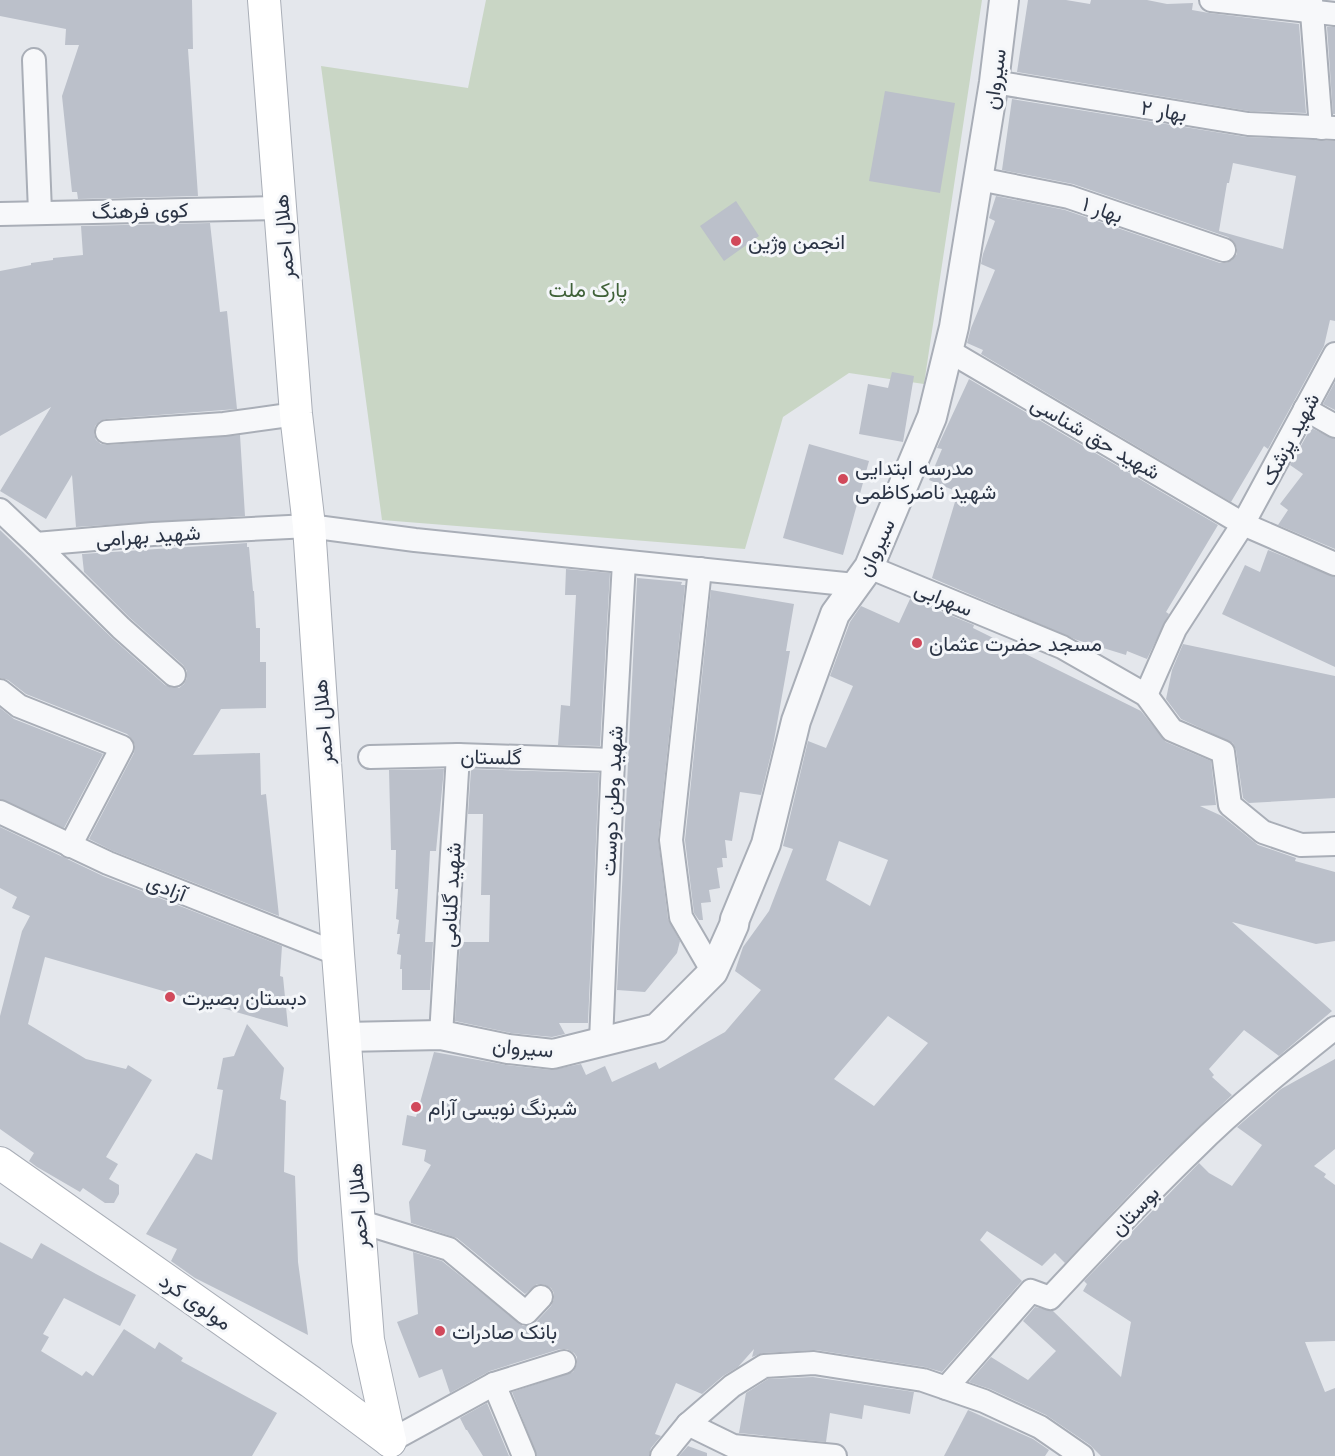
<svg xmlns="http://www.w3.org/2000/svg" width="1335" height="1456" font-family="Quicksand,Vazirmatn,sans-serif">
  <style>
    .green { fill: #c9d6c5 }
    .building { fill: #bbc0ca; fill-rule: evenodd }
    .lines { fill: none; stroke-linecap: round; stroke-linejoin: round }
    .minor-casing { stroke: #a9aeb7; stroke-width: 26 }
    .tertiary-casing { stroke: #a9aeb7; stroke-width: 32 }
    .secondary-casing { stroke: #a9aeb7; stroke-width: 34 }
    .minor { stroke: #f7f8fa; stroke-width: 22 }
    .tertiary { stroke: #f7f8fa; stroke-width: 28 }
    .secondary { stroke: #fff; stroke-width: 32 }
    .poi-dot { fill: #d1495b; stroke: #f4f6f9; stroke-width: 2 }
    .labels { text-anchor: middle; dominant-baseline: central; stroke-width: 6; stroke-linejoin: round; paint-order: stroke }
    .street-label { font-size: 21px; fill: #2b3445; stroke: #f4f6f9 }
    .poi-label { font-size: 21px; fill: #2b3445; stroke: #f4f6f9; text-anchor: start }
    .park-label { font-size: 21px; fill: #3f6138; stroke: #f4f6f9 }
  </style>
  <rect width="100%" height="100%" fill="#e4e7ec"/>
  <polygon class="green" points="486,0 982,0 924,384 849,373 783,417 745,549 382,520 321,66 468,88"/>
  <g class="building">
    <polygon points="0,0 192,0 193,49 188,49 198,196 78,199 77,192 72,192 62,96 79,45 65,45 66,29 0,16"/>
    <polygon points="1028,0 1066,0 1090,4 1091,0 1147,0 1167,4 1193,3 1192,10 1209,13 1299,24 1306,113 1249,111 1017,72"/>
    <polygon points="1327,27 1335,27 1335,114 1333,114"/>
    <polygon points="885,91 955,103 940,193 869,181"/>
    <path d="M1012 99 1246 137 1335 141V321L1330 320 1324 346 1268 449 1264 446 1231 502 981 354 983 350 967 343 971 328 995 270 981 264 983 254 995 221 989 218 996 196 1065 210 1220 263H1226L1232 260 1237 254V248L1234 242 1228 237 1073 184 1002 170ZM1233 163 1296 176 1283 249 1219 231 1227 183H1229Z"/>
    <polygon points="736,201 759,236 724,261 700,226"/>
    <polygon points="210,223 220,312 227,311 237,409 106,419 100,421 95,426 94,434 96,440 101,444 108,445 240,435 245,516 76,527 72,475 46,519 0,491 51,407 0,436 0,271 31,265 31,263 53,260 53,258 83,255 81,226"/>
    <polygon points="892,372 914,376 903,442 859,434 868,384 888,388"/>
    <polygon points="969,379 1218,525 1166,612 1169,614 1147,659 1127,651 1126,655 1077,640 932,578 958,492 929,480 942,449 937,448"/>
    <polygon points="1335,382 1335,410 1323,404"/>
    <polygon points="1311,428 1335,439 1335,549 1278,525 1288,510 1280,504 1303,474 1290,465"/>
    <polygon points="809,444 869,461 843,555 783,538"/>
    <polygon points="0,530 112,638 165,685 172,688 179,688 184,684 187,678 187,671 183,665 130,618 84,572 82,554 247,543 247,547 249,547 253,591 254,591 256,628 260,628 260,662 266,662 266,708 221,709 193,755 260,753 261,795 266,794 279,916 113,851 89,839 134,753 135,745 132,739 127,734 26,694 8,680 0,678"/>
    <polygon points="1268,550 1335,577 1335,667 1222,614 1245,565 1260,572"/>
    <polygon points="566,569 610,573 600,746 558,745 561,705 570,706 576,595 565,595"/>
    <polygon points="637,578 682,582 681,585 685,585 658,839 668,919 680,941 677,953 645,992 617,990"/>
    <polygon points="711,590 794,604 786,651 790,651 773,746 761,795 740,792 732,841 725,840 727,858 722,858 723,867 717,868 720,888 709,890 711,902 701,903 703,920 699,920 694,913 685,840"/>
    <path d="M910 599 974 625 973 628 1141 711 1166 742 1211 761 1216 805 1200 806 1222 816 1258 845 1296 858 1295 861 1335 872V941L1316 944 1232 922 1332 1011 1279 1056 1244 1030 1209 1069 1214 1075 1212 1077 1232 1095 1147 1176 1065 1263 1055 1253 1042 1266 987 1231 980 1240 1022 1281 942 1372 925 1367 816 1350 763 1353 752 1357 754 1349 738 1367 723 1376 702 1394 676 1383 655 1434 661 1436 651 1448 649 1456H537L512 1392 573 1372 577 1364V1357L574 1353 567 1349H560L490 1371 450 1393 442 1369 419 1378 397 1322 418 1314 413 1252 442 1261 523 1326H530L536 1322 551 1306 554 1299V1293L551 1288 543 1284H537L525 1294 457 1238 411 1223 409 1202 431 1165 424 1161 426 1150 402 1145 407 1115 416 1117 434 1052 506 1065 551 1070 581 1064 586 1075 605 1066 612 1082 656 1062 659 1069 725 1032 761 990 735 971 743 947 769 911 793 849 783 846 808 741 826 748 853 686 830 676 850 622 861 606 899 623ZM839 841 888 860 870 906 826 880ZM888 1016 928 1043 874 1106 834 1079Z"/>
    <polygon points="1183,644 1335,676 1335,798 1249,803 1243,798 1236,750 1233,743 1181,719 1166,699 1172,670"/>
    <polygon points="0,708 14,719 103,754 64,828 0,799"/>
    <polygon points="444,769 436,851 430,851 425,942 433,942 430,990 402,990 402,969 400,969 401,955 397,954 400,934 397,934 399,920 396,919 398,889 395,889 396,850 391,850 389,770"/>
    <polygon points="471,769 599,773 588,1023 559,1023 565,1034 552,1037 511,1033 455,1021 460,942 489,942 490,895 481,895 483,814 468,814"/>
    <polygon points="0,827 103,876 282,946 280,976 283,977 288,1027 45,957 28,1024 86,1059 126,1069 128,1065 152,1080 106,1157 118,1164 109,1179 119,1185 119,1194 114,1203 105,1203 83,1188 80,1192 37,1167 29,1161 34,1153 0,1129 0,1016 22,931 30,916 12,908 17,897 0,888"/>
    <polygon points="247,1024 284,1068 280,1099 286,1101 284,1172 295,1176 298,1262 308,1335 195,1278 171,1261 177,1249 146,1234 196,1153 212,1160 223,1090 217,1089 223,1058 234,1056"/>
    <polygon points="1335,1059 1335,1149 1314,1166 1326,1174 1324,1177 1335,1185 1335,1341 1305,1342 1325,1392 1335,1388 1335,1456 1101,1456 1090,1445 1046,1415 990,1389 969,1382 991,1357 1028,1380 1056,1351 1023,1321 1035,1307 1053,1311 1121,1377 1131,1322 1083,1291 1087,1284 1084,1281 1199,1163 1209,1173 1232,1186 1262,1145 1237,1127 1281,1089"/>
    <polygon points="0,1242 32,1259 41,1243 96,1274 136,1295 120,1326 64,1298 43,1334 49,1337 41,1351 82,1376 86,1371 93,1376 124,1329 155,1349 159,1342 183,1358 181,1361 277,1413 252,1456 0,1456"/>
    <polygon points="813,1377 914,1392 910,1414 864,1405 862,1419 830,1413 826,1442 739,1433 746,1393 768,1379"/>
    <polygon points="487,1403 509,1456 483,1456 467,1430 466,1430 460,1418"/>
    <polygon points="968,1410 1033,1439 1049,1450 1045,1456 944,1456"/>
    <polygon points="688,1446 707,1453 707,1456 679,1456"/>
  </g>
  <g class="lines">
    <defs>
      <g id="minor">
        <polyline points="1211,0 1335,14"/>
        <polyline points="1311,0 1321,128"/>
        <polyline points="34,60 40,212"/>
        <polyline points="994,82 1248,124 1335,128"/>
        <polyline points="979,179 1069,197 1224,250"/>
        <polyline points="0,214 281,208"/>
        <polyline points="949,351 1243,524 1335,564"/>
        <polyline points="1305,409 1335,426"/>
        <polyline points="107,432 224,424 296,414"/>
        <polyline points="0,510 36,544 153,534 309,526 415,540 855,585"/>
        <polyline points="36,544 121,628 174,675"/>
        <polyline points="869,567 1062,647 1146,695 1172,730 1223,752 1230,805 1263,832 1301,845 1335,844"/>
        <polyline points="700,569 671,840 681,917 713,972"/>
        <polyline points="0,691 19,706 122,747 70,846"/>
        <polyline points="1146,695 1175,629 1243,524 1335,354"/>
        <polyline points="370,757 458,755 613,760"/>
        <polyline points="0,812 108,863 338,954"/>
        <polyline points="441,1035 458,755"/>
        <polyline points="601,1041 613,760 624,562"/>
        <polyline points="358,1221 449,1249 526,1313 541,1297"/>
        <polyline points="494,1384 524,1456"/>
        <path d="M946 1388 1031 1291 1050 1298C1097 1248 1144 1197 1193 1150 1237 1106 1286 1067 1335 1028"/>
        <polyline points="688,1424 733,1446 835,1456"/>
        <polyline points="390,1441 494,1384 564,1362"/>
        <polyline points="662,1456 688,1424 732,1386 764,1366 814,1363 923,1380 984,1401 1040,1427 1082,1456"/>
      </g>
      <polyline id="tertiary" points="344,1037 441,1035 508,1049 553,1054 657,1028 713,972 734,925 735,919 766,844 796,721 835,614 869,567 932,417 954,327 994,82 1004,0"/>
      <g id="secondary">
        <polyline points="264,0 296,414 309,526 338,954 368,1340 390,1441"/>
        <polyline points="0,1163 311,1382 390,1441"/>
      </g>
    </defs>
    <use href="#minor" class="minor-casing"/>
    <use href="#tertiary" class="tertiary-casing"/>
    <use href="#secondary" class="secondary-casing"/>
    <use href="#minor" class="minor"/>
    <use href="#tertiary" class="tertiary"/>
    <use href="#secondary" class="secondary"/>
  </g>
  <g class="poi-dot">
    <circle cx="736" cy="241" r="6"/>
    <circle cx="843" cy="479" r="6"/>
    <circle cx="917" cy="643" r="6"/>
    <circle cx="170" cy="997" r="6"/>
    <circle cx="416" cy="1107" r="6"/>
    <circle cx="440" cy="1331" r="6"/>
  </g>
  <g class="labels">
    <g class="street-label">
      <text transform="translate(994 79) rotate(-82)">سیروان</text>
      <text transform="translate(1164 110) rotate(9)">بهار ۲</text>
      <text transform="translate(1103 209) rotate(19)">بهار ۱</text>
      <text transform="translate(140 210) rotate(-1)">کوی فرهنگ</text>
      <text transform="translate(283 237) rotate(-94)">هلال احمر</text>
      <text transform="translate(1096 437) rotate(30)">شهید حق شناسی</text>
      <text transform="translate(1289 439) rotate(-62)">شهید پزشک</text>
      <text transform="translate(148 535) rotate(-4)">شهید بهرامی</text>
      <text transform="translate(875 547) rotate(-64)">سیروان</text>
      <text transform="translate(944 598) rotate(22)">سهرابی</text>
      <text transform="translate(322 722) rotate(-94)">هلال احمر</text>
      <text transform="translate(491 756) rotate(1)">گلستان</text>
      <text transform="translate(611 801) rotate(-87)">شهید وطن دوست</text>
      <text transform="translate(167 887) rotate(22)">آزادی</text>
      <text transform="translate(450 895) rotate(-87)">شهید گلنامی</text>
      <text transform="translate(523 1047) rotate(5)">سیروان</text>
      <text transform="translate(357 1206) rotate(-94)">هلال احمر</text>
      <text transform="translate(1134 1210) rotate(-46)">بوستان</text>
      <text transform="translate(196 1301) rotate(35)">مولوی کرد</text>
    </g>
    <g class="poi-label">
      <text x="748" y="241">انجمن وژین</text>
      <text x="855" y="467">مدرسه ابتدایی<tspan x="855" dy="24">شهید ناصرکاظمی</tspan></text>
      <text x="929" y="643">مسجد حضرت عثمان</text>
      <text x="182" y="997">دبستان بصیرت</text>
      <text x="428" y="1107">شبرنگ نویسی آرام</text>
      <text x="452" y="1331">بانک صادرات</text>
    </g>
    <g class="park-label">
      <text x="588" y="289">پارک ملت</text>
    </g>
  </g>
</svg>
